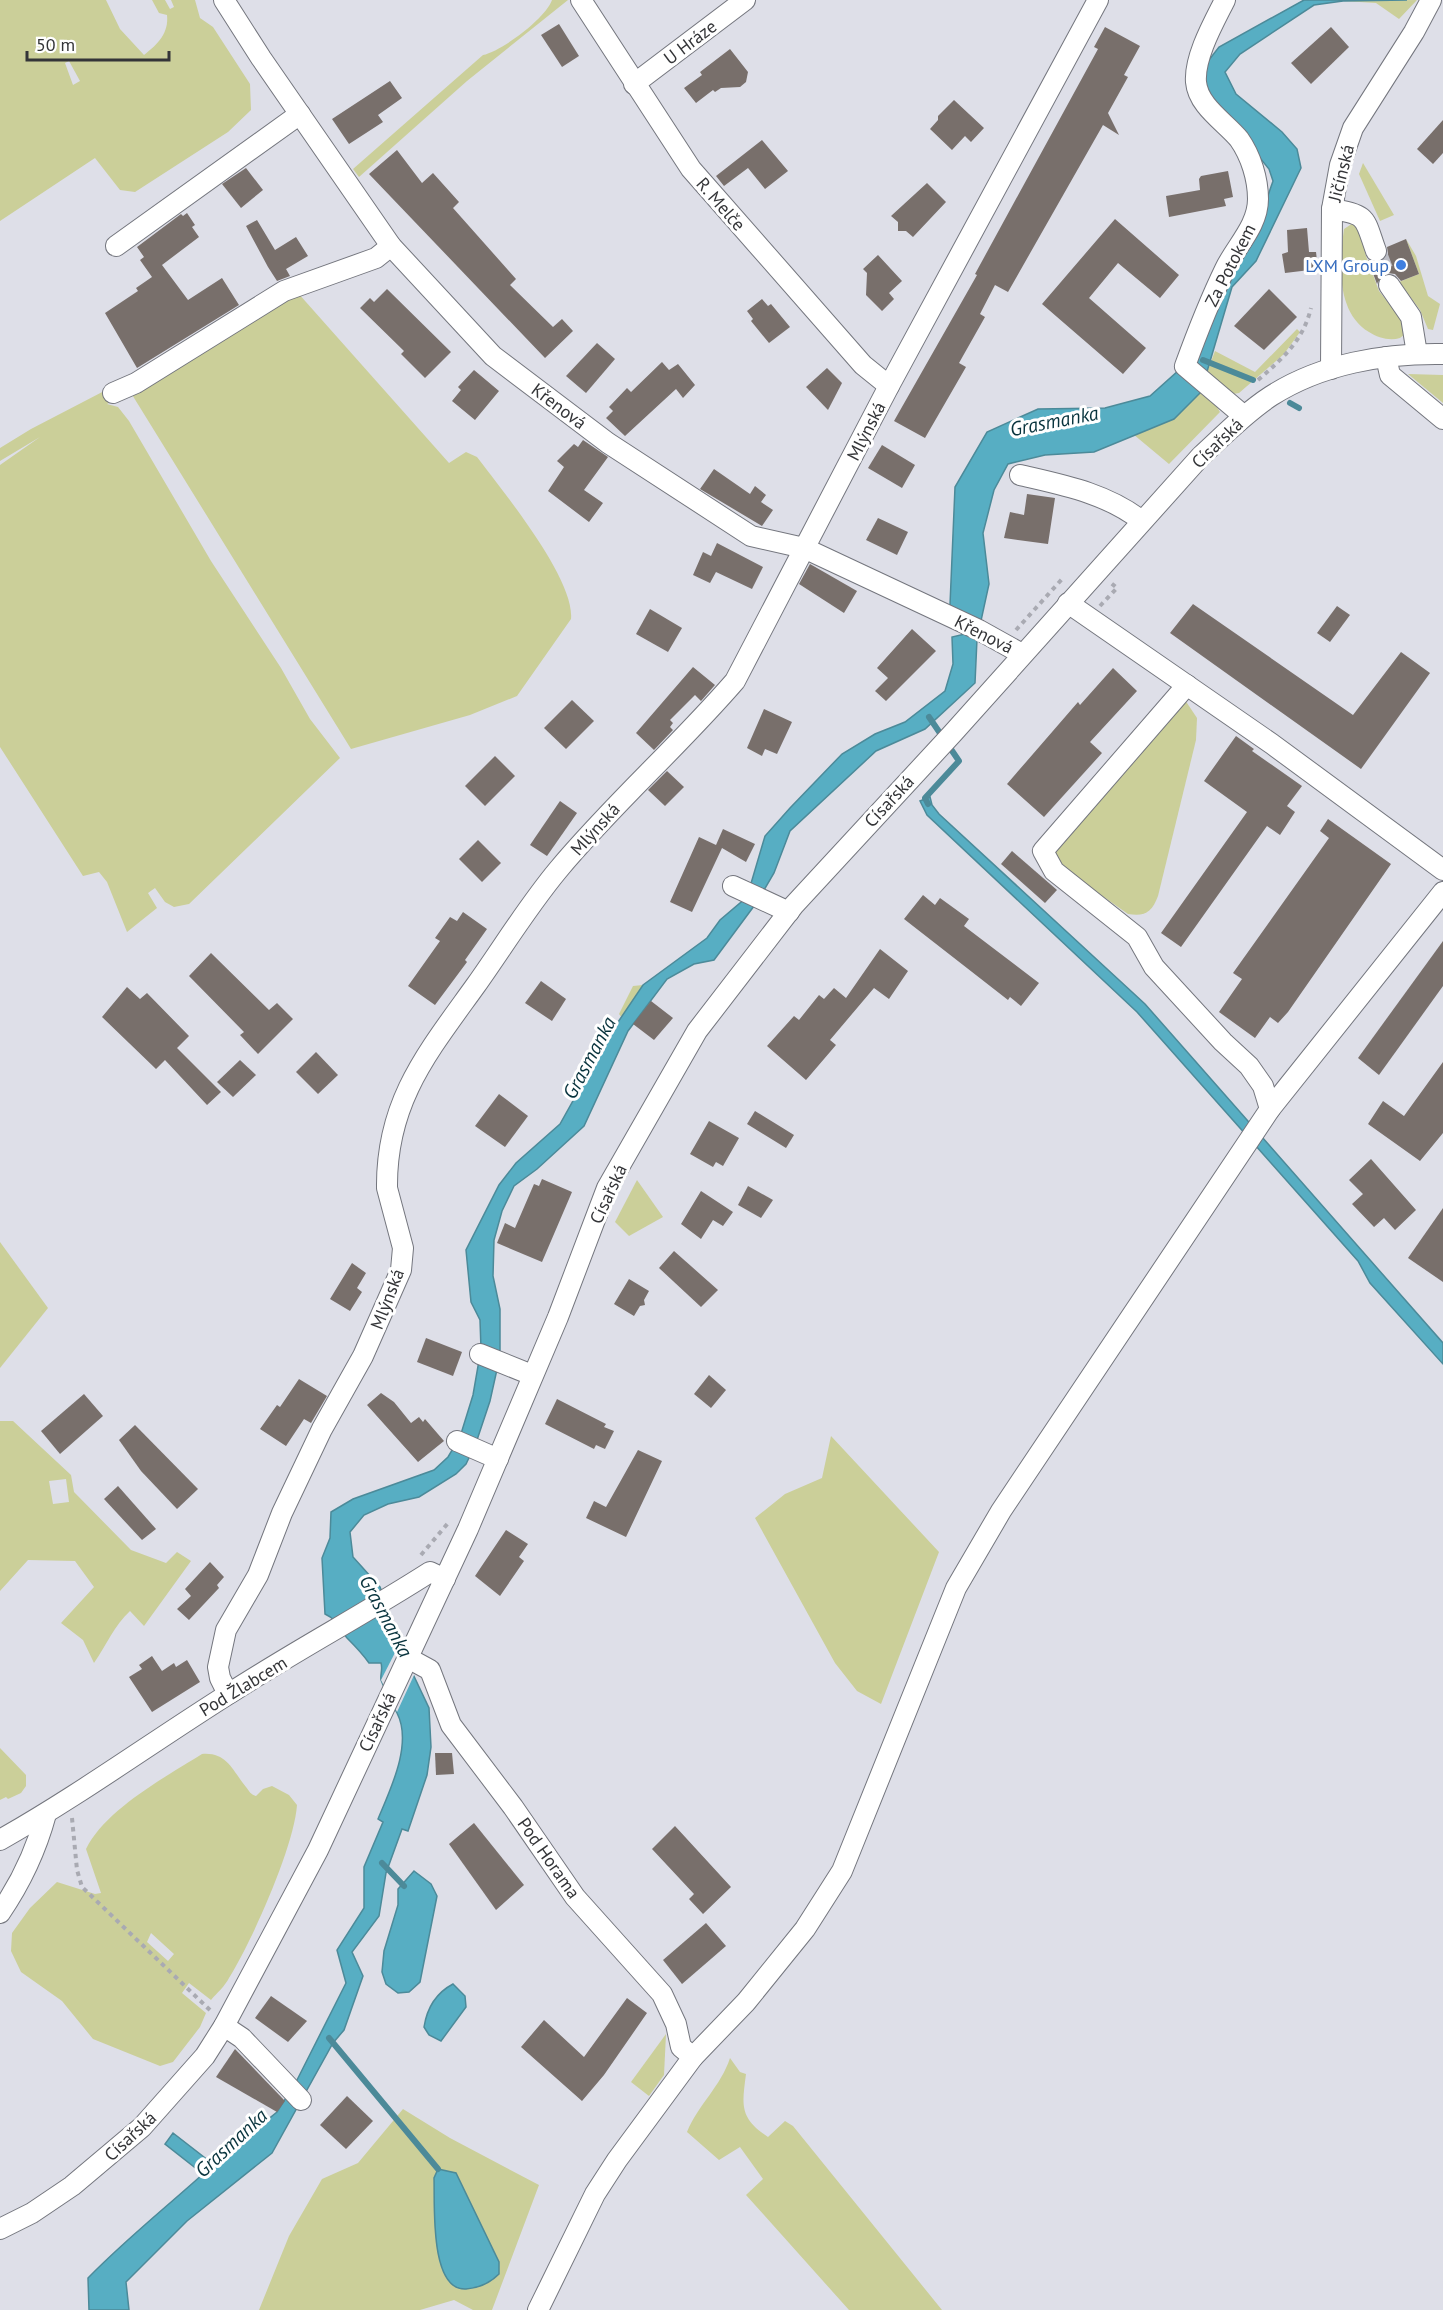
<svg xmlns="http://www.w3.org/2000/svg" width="1443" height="2310" font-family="'PT Sans',sans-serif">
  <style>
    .green { fill: #cbcf99; fill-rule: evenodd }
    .water { fill: #57aec3; stroke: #4c8a99; stroke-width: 1.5 }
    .pier { fill: #dedfe8 }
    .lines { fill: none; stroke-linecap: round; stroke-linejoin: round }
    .stream { stroke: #4c8a99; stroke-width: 6 }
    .building { fill: #786f6b }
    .minor-tunnel { stroke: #bcbdc5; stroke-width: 20; stroke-dasharray: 20 10; stroke-linecap: butt }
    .minor-casing { stroke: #74767e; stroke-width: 22 }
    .path { stroke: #a9aab2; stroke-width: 4; stroke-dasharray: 4.5 4.5; stroke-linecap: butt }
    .minor { stroke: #fff; stroke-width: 20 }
    .shop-dot { fill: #3f7fe0; stroke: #fff; stroke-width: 2 }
    .labels { text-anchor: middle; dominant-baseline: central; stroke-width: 6; stroke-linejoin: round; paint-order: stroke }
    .street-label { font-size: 18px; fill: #343538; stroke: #fff }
    .shop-label { font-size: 18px; fill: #366cbe; stroke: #fff; text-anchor: end }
    .water-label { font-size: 20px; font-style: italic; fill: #08333d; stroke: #fff }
  </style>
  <rect width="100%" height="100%" fill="#dedfe8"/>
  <g class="green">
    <path d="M0 0H106L120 29 144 55C158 44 169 33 167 15L159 13 152 0H165L170 9 174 7 171 0H195L200 18 213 27 250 84 251 110 228 132 135 192 120 190 95 158 0 221ZM69 61 80 81 73 85 65 63Z"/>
    <path d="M552 0H568L467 81 359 177 353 169 483 55C502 51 546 18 552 0Z"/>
    <polygon points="1417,0 1399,19 1376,3 1343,1"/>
    <polygon points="1363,163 1394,215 1380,221 1359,174"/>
    <path d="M1353 223 1360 231 1366 256 1379 291 1402 320 1405 334 1400 338C1390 341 1378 338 1369 332 1336 312 1339 263 1344 229Z"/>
    <polygon points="1406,239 1416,256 1428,296 1440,304 1433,330 1428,329 1420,310 1399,282 1419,274"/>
    <path d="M298 293 449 463 466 452 477 457C502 490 575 579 571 619L517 696 470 715 351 749 131 393Z"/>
    <polygon points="1297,329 1300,332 1284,354 1239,393 1233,394 1206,375 1215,351 1255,372"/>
    <polygon points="1408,374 1443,375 1443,403"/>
    <polygon points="1205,388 1220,412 1169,464 1133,434 1174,419"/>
    <polygon points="108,389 118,398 107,404 118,407 129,421 211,561 281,668 310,719 340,758 189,904 174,907 165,902 155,888 148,893 157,908 127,932 107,882 99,872 83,876 0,747 0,465 40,437 0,461 0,448 31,429"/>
    <path d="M1185 700 1197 718 1196 740 1158 896C1152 912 1145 917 1128 914L1061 867 1054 856 1058 841Z"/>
    <polygon points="643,985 622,1018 619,1014 633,986"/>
    <polygon points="637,1180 663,1217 629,1236 615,1222"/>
    <polygon points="0,1242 48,1308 0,1368"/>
    <path d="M0 1421H13L71 1475 74 1492 131 1550 166 1563 177 1552 191 1561 144 1626 130 1611C114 1626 107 1644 94 1663L83 1640 61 1623 94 1587 75 1561 28 1560 0 1591ZM66 1479 69 1502 53 1504 49 1481Z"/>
    <polygon points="831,1436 939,1552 881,1704 857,1691 835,1663 755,1518 785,1494 822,1478"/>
    <polygon points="0,1748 26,1775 26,1786 21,1793 8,1799 6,1797 0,1800"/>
    <path d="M202 1754C227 1752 232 1770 246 1787 250 1792 250 1794 256 1796L263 1789 272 1786 289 1795 297 1805C294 1847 252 1941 229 1978 225 1986 217 1993 211 2000L189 1983 182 1993 206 2013 200 2027 173 2062 160 2066 93 2039 62 2001 21 1972 11 1951 12 1933 30 1908 57 1882 95 1894 101 1893 86 1849C105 1810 165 1777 202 1754ZM151 1933 174 1954 168 1961 147 1942Z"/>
    <polygon points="666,2034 664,2075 649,2096 631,2082"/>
    <path d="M730 2058 740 2072 746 2074C742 2105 739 2118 768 2137L785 2121 793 2126 942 2310H849L746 2195 763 2179 740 2147 719 2160 687 2132C698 2105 721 2086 730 2058Z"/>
    <polygon points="403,2109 450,2138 539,2185 492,2310 473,2310 454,2300 420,2310 259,2310 289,2236 322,2179 358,2163"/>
  </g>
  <g class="water">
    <path d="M1304 0H1407L1343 1 1314 5 1240 54 1225 72 1236 94 1282 132 1297 149 1301 168 1256 261 1232 287 1206 375 1205 388 1174 419 1094 452 1045 455 1008 464 994 490 983 533 989 584 977 639 975 683 925 729 876 751 790 831 774 873 757 902 714 960 694 964 667 979 628 1031 584 1126 537 1169 514 1186 502 1211 494 1240 493 1276 500 1309V1356L490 1401 476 1443 466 1464 456 1474 419 1497 388 1504 364 1515 350 1532 353 1557 380 1587 412 1672 429 1708 431 1747 427 1775 408 1831 402 1829 386 1873 379 1916 352 1952 363 1976 344 2030 333 2043 272 2153 187 2221 126 2282 129 2310H89L88 2278C124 2241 164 2209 203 2174L165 2144 173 2133 213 2164 277 2112 295 2084 346 1983 337 1950 364 1908V1867L383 1822 378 1819C390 1790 413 1744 397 1713 392 1703 385 1690 381 1680 380 1675 383 1669 381 1663H369C362 1653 355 1646 347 1638 338 1628 338 1620 325 1614L322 1558 330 1538 331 1512 353 1499 434 1470 448 1457 460 1437 473 1395 481 1349 480 1320 471 1302 466 1250 499 1185 516 1163 560 1124 612 1031 643 985 707 938 720 920 747 897 765 836 790 808 842 754 875 734 905 722 945 691 953 664 952 637 965 634 963 614 950 605 955 487 987 432 1038 409 1105 408 1150 396 1179 370 1203 333 1263 210 1273 181 1269 169 1204 89 1205 65 1219 47Z"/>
    <polygon points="930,797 932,805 939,814 1145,1004 1443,1343 1443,1364 1370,1283 1358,1261 1137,1012 927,815 920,801"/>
    <polygon points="414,1871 431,1884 437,1896 420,1982 409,1992 398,1993 386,1984 382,1972 384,1951 398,1905 398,1889"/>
    <path d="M453 1984 465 1996 466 2007 441 2041 429 2035 424 2027C427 2008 436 1993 453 1984Z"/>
    <path d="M438 2169 456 2173 499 2262V2274C490 2283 480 2288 466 2289 429 2291 435 2202 434 2178Z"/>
  </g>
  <polygon class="pier" points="401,1641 415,1673 397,1712 381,1680"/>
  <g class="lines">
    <g class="stream">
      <polyline points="1203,360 1253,380"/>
      <polyline points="1290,403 1299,408"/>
      <polyline points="928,804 925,798 959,761 929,717"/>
      <polyline points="382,1863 404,1886"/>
      <polyline points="329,2038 438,2169"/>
    </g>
  </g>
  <g class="building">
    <polygon points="559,24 579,56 562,67 541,35"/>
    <polygon points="1105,27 1140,46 1124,75 1128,77 1108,113 1119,135 1103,125 1008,292 995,285 980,314 985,317 959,363 966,367 925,438 894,421 977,275 975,274 1098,49 1094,47"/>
    <polygon points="1331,27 1349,47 1311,84 1291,63"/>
    <polygon points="730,49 748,72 746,82 740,87 721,88 715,92 713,90 696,103 684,88 702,75 700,72"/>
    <polygon points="390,81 402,98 378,115 383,122 349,144 332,119"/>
    <polygon points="954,100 984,128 971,142 965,136 952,150 930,129 938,120 938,116"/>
    <polygon points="1443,120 1443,153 1433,164 1417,149"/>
    <polygon points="762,140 788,171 765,189 748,168 724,186 716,176"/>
    <polygon points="397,150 422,183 433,173 459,202 453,208 516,279 510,285 553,327 562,319 573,331 545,358 369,174"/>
    <polygon points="246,168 263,190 241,208 222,184"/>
    <polygon points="1228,171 1233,197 1224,199 1226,206 1169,217 1166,196 1200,190 1199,179 1201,176"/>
    <polygon points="927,183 946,202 913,237 906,231 898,231 898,222 891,216"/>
    <polygon points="187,213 195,225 192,227 199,237 162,265 188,300 222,278 239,305 137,368 105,313 138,291 136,288 152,277 140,260 144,257 137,247 181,214 183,216"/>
    <polygon points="1115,219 1179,275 1160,298 1118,263 1089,298 1146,348 1123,374 1042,304"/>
    <polygon points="257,220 275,250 296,237 308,256 286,269 290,276 277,281 268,267 246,226"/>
    <polygon points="1307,228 1309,252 1316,252 1318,269 1285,273 1282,254 1288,252 1287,230"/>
    <polygon points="1406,239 1419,274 1401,281 1395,274 1387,273 1382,276 1377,284 1368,260 1380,262 1388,254 1387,247"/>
    <polygon points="878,255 902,281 889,293 894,299 882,311 866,295 867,273 863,269"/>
    <polygon points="387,289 451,352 425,378 401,354 404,351 360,308 370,298 374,302"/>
    <polygon points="1269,289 1297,317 1264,350 1234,326"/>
    <polygon points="762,299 768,306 771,304 790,327 769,343 751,321 753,319 747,311"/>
    <polygon points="597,343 615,359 586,393 566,376"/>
    <polygon points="662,362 669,370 678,364 695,385 683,398 676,389 625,436 606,418 613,411 609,407 627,388 631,392"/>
    <polygon points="827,368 842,383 828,410 806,387"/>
    <polygon points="474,370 499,391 475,420 452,401 461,390 458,387"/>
    <polygon points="583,440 608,457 584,490 603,503 589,522 548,491 564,467 557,461 574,444 578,447"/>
    <polygon points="882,445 915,465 902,488 868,468"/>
    <polygon points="714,469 750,494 755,486 766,495 761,502 773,510 762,526 700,489"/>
    <polygon points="1027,494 1055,498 1048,544 1004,538 1010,512 1024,515"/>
    <polygon points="878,518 908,532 897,555 866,540"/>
    <polygon points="717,543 763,567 752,589 716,572 710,583 693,575 703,552 711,556"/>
    <polygon points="810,564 857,591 844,613 799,584"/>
    <polygon points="1193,604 1353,715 1401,652 1430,673 1361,769 1170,633"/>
    <polygon points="1337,606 1350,615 1330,642 1317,633"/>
    <polygon points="650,609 682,628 668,652 636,634"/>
    <polygon points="912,629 936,651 886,701 875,691 888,678 877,668"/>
    <polygon points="693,667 715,685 701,701 695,695 670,720 673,723 670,727 673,730 654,750 636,733"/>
    <polygon points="1113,668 1137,691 1090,742 1102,753 1044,817 1007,784 1078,702 1080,705"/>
    <polygon points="572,700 594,721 566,749 544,728"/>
    <polygon points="764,709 792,722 777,754 765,749 762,756 747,748"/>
    <polygon points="1236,736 1254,749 1252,751 1302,786 1287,806 1295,812 1280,835 1267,826 1181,947 1161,933 1247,812 1204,781"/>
    <polygon points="495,756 515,776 485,806 465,786"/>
    <polygon points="667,771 684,787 665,806 648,790"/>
    <polygon points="560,801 577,813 547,856 530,845"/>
    <polygon points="1328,819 1391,864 1288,1012 1278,1023 1270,1017 1255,1038 1219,1012 1242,979 1233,973 1329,838 1320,831"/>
    <polygon points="723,829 755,844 746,862 722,848 692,912 670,902 699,837 716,845"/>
    <polygon points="478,840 501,863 482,882 459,859"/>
    <polygon points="1012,851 1057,890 1045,903 1001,864"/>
    <polygon points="923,895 935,905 940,898 969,919 964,926 1039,983 1021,1006 1010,997 1008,1000 904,919"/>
    <polygon points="463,912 487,929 465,960 467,962 435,1005 408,986 440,941 435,938 450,917 457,921"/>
    <polygon points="1443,941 1443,986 1379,1075 1358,1058"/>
    <polygon points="880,949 908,971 889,999 874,988 830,1040 836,1045 806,1080 767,1046 794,1016 799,1020 819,995 824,999 834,988 846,998"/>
    <polygon points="211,953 269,1010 277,1003 293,1019 258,1054 240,1035 244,1032 189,976"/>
    <polygon points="541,981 566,999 552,1021 525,1003"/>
    <polygon points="127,987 140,999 147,993 189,1036 177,1048 221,1092 207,1105 165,1060 156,1069 102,1017"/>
    <polygon points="651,1001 673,1018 654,1040 633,1024"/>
    <polygon points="316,1052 338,1075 318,1094 296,1072"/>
    <polygon points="240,1060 256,1075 233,1097 217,1082"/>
    <polygon points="1443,1062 1443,1133 1420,1161 1368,1124 1383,1101 1404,1116"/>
    <polygon points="499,1094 528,1116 505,1147 475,1126"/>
    <polygon points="755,1111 794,1135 786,1148 747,1124"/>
    <polygon points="709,1121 739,1138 723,1166 716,1162 713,1167 690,1154"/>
    <polygon points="1371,1159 1416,1210 1395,1230 1384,1218 1374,1227 1352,1204 1363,1194 1349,1180"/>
    <polygon points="542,1179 572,1192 542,1262 497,1243 505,1223 515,1228 534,1184 539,1186"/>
    <polygon points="748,1186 773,1200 761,1218 738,1205"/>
    <polygon points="701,1191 733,1212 723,1226 713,1220 701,1239 681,1224"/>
    <polygon points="1443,1208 1443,1282 1408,1258"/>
    <polygon points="674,1251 718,1290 701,1307 659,1268"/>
    <polygon points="352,1263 366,1273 357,1288 362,1292 350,1311 330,1299"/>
    <polygon points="629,1279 649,1291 644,1300 645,1305 640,1306 634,1316 614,1304"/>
    <polygon points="426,1338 462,1352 453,1376 417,1362"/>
    <polygon points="709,1375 726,1390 711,1408 694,1394"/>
    <polygon points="299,1379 327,1396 311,1423 304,1419 286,1446 260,1429 277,1405 280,1407"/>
    <polygon points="381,1393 394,1402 411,1423 419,1417 423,1422 425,1419 444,1441 418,1462 367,1405"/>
    <polygon points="84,1394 103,1416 60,1454 41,1431"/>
    <polygon points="557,1399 606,1424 604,1427 614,1431 605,1449 596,1445 594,1449 545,1424"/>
    <polygon points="135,1425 198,1489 177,1509 141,1471 119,1440"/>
    <polygon points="638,1450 662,1461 626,1537 586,1518 594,1501 606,1507"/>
    <polygon points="118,1486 156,1529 142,1540 104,1499"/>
    <polygon points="506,1530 528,1544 519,1557 524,1561 500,1596 475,1576"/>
    <polygon points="210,1562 224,1577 217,1585 219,1588 189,1620 177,1609 191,1596 185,1589"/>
    <polygon points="152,1656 162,1671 174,1663 176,1667 187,1660 200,1682 152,1712 129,1677 142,1669 139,1665"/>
    <polygon points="435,1753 452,1753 454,1774 436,1775"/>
    <polygon points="474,1823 524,1885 496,1910 449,1844"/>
    <polygon points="675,1826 731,1887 703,1914 689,1899 694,1894 652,1849"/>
    <polygon points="706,1923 726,1946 682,1984 663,1960"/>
    <polygon points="271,1996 307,2021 288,2042 255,2018"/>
    <polygon points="627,1998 647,2013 604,2075 582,2101 521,2047 544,2020 584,2057"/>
    <polygon points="235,2049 285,2101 277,2112 216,2077"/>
    <polygon points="347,2096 373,2121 346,2149 320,2125"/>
  </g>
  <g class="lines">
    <polyline class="minor-tunnel" points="1376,251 1389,285"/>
    <defs>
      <g id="minor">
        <polyline points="224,0 261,58 391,246 493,356 608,443 751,536 804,548 979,630 1022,654"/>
        <polyline points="581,0 691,169 863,365 889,386"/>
        <path d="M1225 0C1214 22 1194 57 1196 82 1198 106 1225 122 1239 139 1251 156 1258 179 1258 199 1258 226 1236 246 1225 269 1210 300 1197 333 1185 366L1244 416"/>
        <polyline points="634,84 745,0"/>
        <path d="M1332 209C1369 215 1364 218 1376 251"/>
        <polyline points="116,246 300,114"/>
        <polyline points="1389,285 1411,317 1417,354"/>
        <polyline points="1386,357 1390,375 1443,419"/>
        <polyline points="1331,369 1332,209 1340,165 1353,128 1414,32 1431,0"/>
        <polyline points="113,393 136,383 284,291 376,258 391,246"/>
        <path d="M1020 475C1063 485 1106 493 1142 521"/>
        <polyline points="1068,603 1272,744 1443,870"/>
        <polyline points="1187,685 1043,851 1054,871 1137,937 1154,967 1223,1042 1249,1066 1263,1086 1270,1109"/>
        <polyline points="733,886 789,912"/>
        <polyline points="480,1354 532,1375"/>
        <polyline points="457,1441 498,1459"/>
        <polyline points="408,1658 430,1670 451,1725 513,1807 575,1897 662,1994 676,2024 681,2047 693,2057"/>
        <path d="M228 1694 220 1678 218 1667 226 1630 258 1575 282 1513 322 1429 363 1356 401 1270 403 1248 387 1188C386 1101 428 1052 476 985 503 947 528 906 558 870 613 804 678 747 735 681L889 386 1098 0"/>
        <path d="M0 1840C78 1796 151 1743 227 1695 293 1652 363 1615 430 1572L445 1579"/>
        <path d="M0 1913C22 1881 36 1851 46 1814"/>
        <polyline points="224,2026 242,2038 301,2100"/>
        <path d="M0 2229 32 2213 72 2186 142 2127 205 2056 224 2026 318 1850 468 1529 558 1317 607 1188 697 1031 794 905 953 733 1201 456C1224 435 1245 413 1271 396 1321 364 1384 353 1443 354"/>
        <polyline points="538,2310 595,2194 617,2160 693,2057 746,2002 805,1929 842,1871 956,1588 1001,1511 1270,1109 1443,892"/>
      </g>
    </defs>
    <use href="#minor" class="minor-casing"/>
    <g class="path">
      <path d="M1258 380C1282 359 1303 341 1311 308"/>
      <polyline points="1100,606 1117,588 1111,583"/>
      <polyline points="1016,630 1063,578"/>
      <polyline points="421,1555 449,1522"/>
      <polyline points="72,1818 77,1870 82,1887 212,2012"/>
    </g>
    <use href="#minor" class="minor"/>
  </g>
  <circle class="shop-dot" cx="1401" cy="265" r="6"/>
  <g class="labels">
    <g class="street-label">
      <text transform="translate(690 42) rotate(-37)">U Hráze</text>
      <text transform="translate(1341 173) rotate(-76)">Jičínská</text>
      <text transform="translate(721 204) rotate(49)">R. Melče</text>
      <text transform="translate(1230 265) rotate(-63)">Za Potokem</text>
      <text transform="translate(559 406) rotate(37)">Křenová</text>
      <text transform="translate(866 431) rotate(-63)">Mlýnská</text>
      <text transform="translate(1217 443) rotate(-44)">Císařská</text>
      <text transform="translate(984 634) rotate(27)">Křenová</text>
      <text transform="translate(889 801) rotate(-47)">Císařská</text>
      <text transform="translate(595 829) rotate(-48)">Mlýnská</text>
      <text transform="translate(608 1194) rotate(-65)">Císařská</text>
      <text transform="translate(387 1299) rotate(-69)">Mlýnská</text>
      <text transform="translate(243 1686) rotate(-31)">Pod Žlabcem</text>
      <text transform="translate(377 1722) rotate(-65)">Císařská</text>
      <text transform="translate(549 1858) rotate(55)">Pod Horama</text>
      <text transform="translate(130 2136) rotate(-43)">Císařská</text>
    </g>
    <g class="shop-label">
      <text x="1389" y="265">LXM Group</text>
    </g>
    <g class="water-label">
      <text transform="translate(1054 421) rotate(-11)">Grasmanka</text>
      <text transform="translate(589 1058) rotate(-62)">Grasmanka</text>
      <text transform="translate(386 1616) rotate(62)">Grasmanka</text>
      <text transform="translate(231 2143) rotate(-43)">Grasmanka</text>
    </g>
  </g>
  <path d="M27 51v9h142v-9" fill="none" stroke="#343538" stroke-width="3"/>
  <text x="36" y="51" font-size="18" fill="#343538" stroke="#ffffff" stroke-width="4.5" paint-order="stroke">50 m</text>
</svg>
